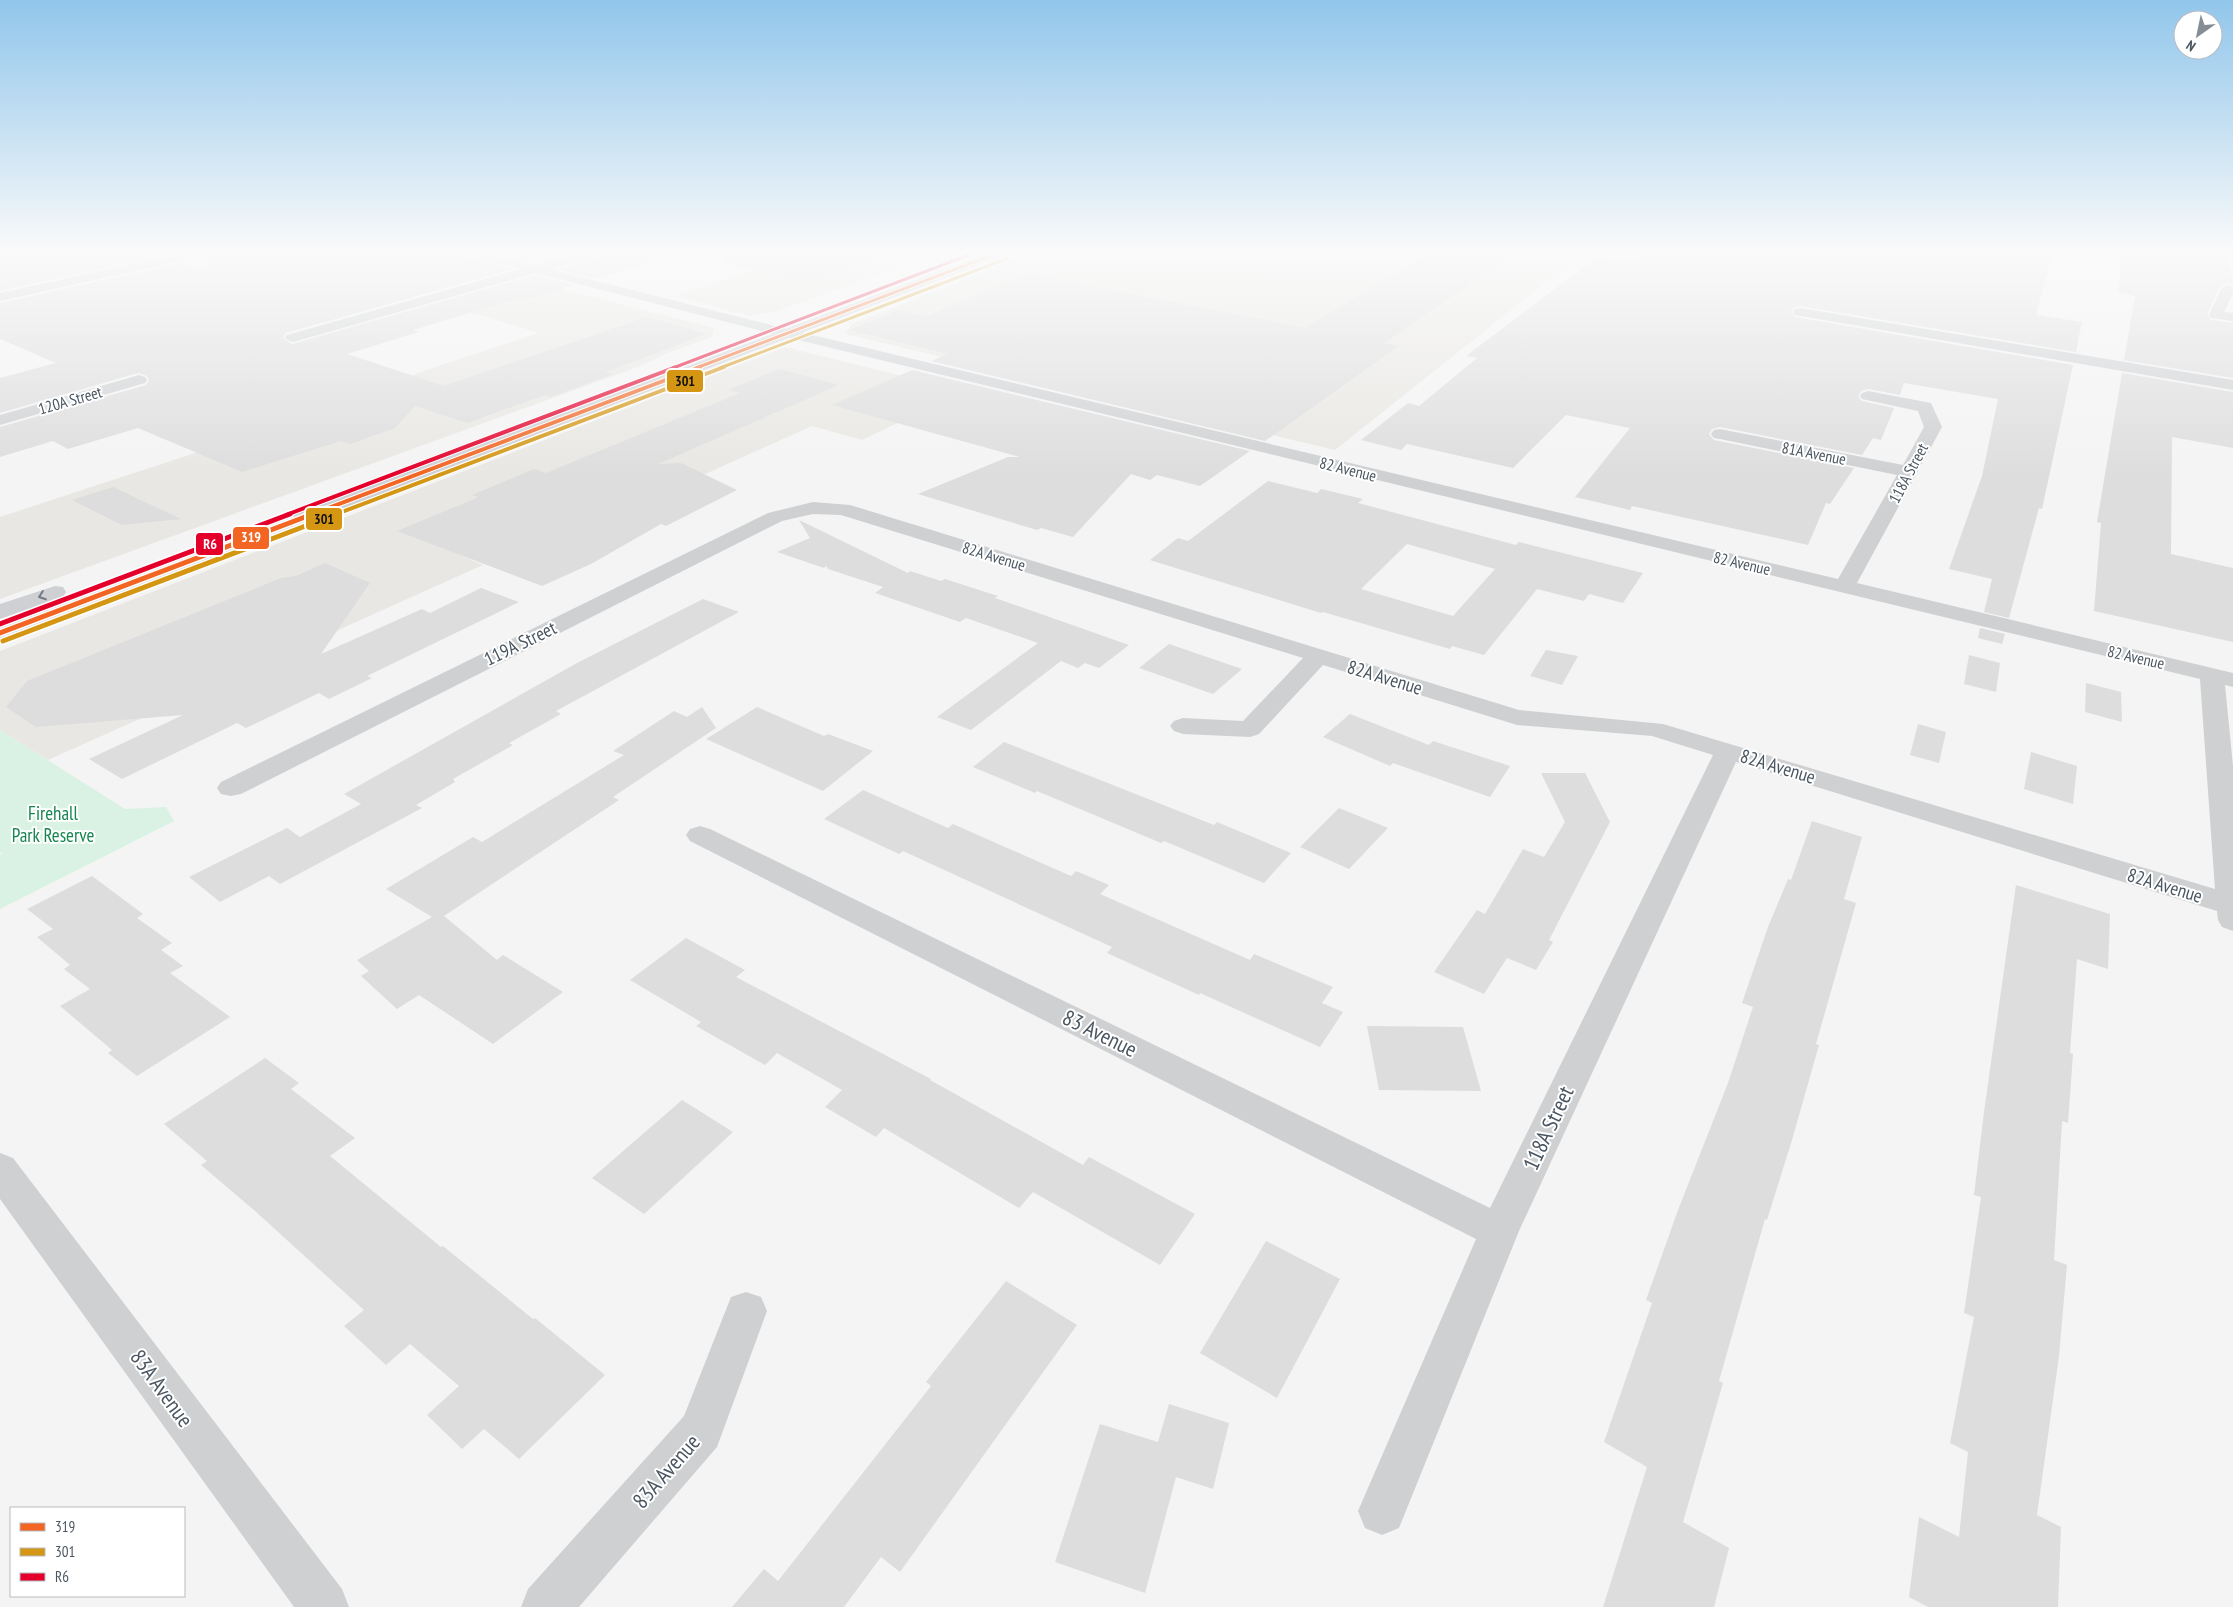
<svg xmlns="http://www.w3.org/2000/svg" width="2233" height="1607" font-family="'PT Sans Narrow',sans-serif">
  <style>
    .commercial { fill: #e8e7e3 }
    .green { fill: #d9f2e3 }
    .building { fill: #ddddde; fill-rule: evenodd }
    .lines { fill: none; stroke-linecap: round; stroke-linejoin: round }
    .minor { fill: #ced0d2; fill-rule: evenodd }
    .tertiary { fill: #ced0d2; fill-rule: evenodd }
    .secondary { fill: #ced0d4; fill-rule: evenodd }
    .bus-1-far2-casing { stroke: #fff; stroke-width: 5 }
    .bus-1-far1-casing { stroke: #fff; stroke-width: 6 }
    .bus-1-casing { stroke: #fff; stroke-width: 8 }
    .bus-2-far2-casing { stroke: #fff; stroke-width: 5 }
    .bus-2-far1-casing { stroke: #fff; stroke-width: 6 }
    .bus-2-casing { stroke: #fff; stroke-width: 8 }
    .bus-3-far2-casing { stroke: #fff; stroke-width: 5 }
    .bus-3-far1-casing { stroke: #fff; stroke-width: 6 }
    .bus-3-casing { stroke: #fff; stroke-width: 8 }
    .bus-1-far2 { stroke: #f26522; stroke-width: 3 }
    .bus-1-far1 { stroke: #f26522; stroke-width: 4 }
    .bus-1 { stroke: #f26522; stroke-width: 5 }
    .bus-2-far2 { stroke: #d49613; stroke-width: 3 }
    .bus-2-far1 { stroke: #d49613; stroke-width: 4 }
    .bus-2 { stroke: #d49613; stroke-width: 5 }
    .bus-3-far2 { stroke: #e4002b; stroke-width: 3 }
    .bus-3-far1 { stroke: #e4002b; stroke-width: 4 }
    .bus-3 { stroke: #e4002b; stroke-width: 5 }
    .oneway { stroke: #727b84 }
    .labels { text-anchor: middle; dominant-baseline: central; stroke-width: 4; stroke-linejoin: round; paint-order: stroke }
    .far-street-label { font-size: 16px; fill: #4a5661; stroke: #fff }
    .street-label { font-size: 19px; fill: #4a5661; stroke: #fff }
    .park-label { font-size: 19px; fill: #17864f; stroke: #fff }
    .near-street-label { font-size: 22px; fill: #4a5661; stroke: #fff }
    .line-badge { stroke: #fff; stroke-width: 2 }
    .badge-label { font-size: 14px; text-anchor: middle; font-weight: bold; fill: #fff }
    .pale-badge-label { font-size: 14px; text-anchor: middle; font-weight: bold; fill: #111 }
  </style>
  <rect width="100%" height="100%" fill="#f4f4f4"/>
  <g class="commercial">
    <polygon points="813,251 944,251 774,312 750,316 675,296"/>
    <polygon points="1037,251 1585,251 1335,450 845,334 852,324"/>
    <polygon points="527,280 714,328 712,337 665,354 643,365 0,599 0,517 207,449 438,366 539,333 443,304"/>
    <polygon points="785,347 964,391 862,440 812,426 681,485 642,473 458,554 483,565 48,760 0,730 0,651"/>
  </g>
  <polygon class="green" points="0,730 125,809 166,807 174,821 0,909 0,855 2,853 0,852"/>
  <g class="building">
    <polygon points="0,251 140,251 159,256 0,291"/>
    <polygon points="215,251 457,251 461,256 513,269 286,333 283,338 292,344 535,275 574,285 524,300 519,298 413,330 419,332 347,354 444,386 647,317 707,334 605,372 613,374 551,397 545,395 467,423 415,406 395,428 350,444 341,441 242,472 138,428 68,449 53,441 0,457 0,427 146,385 149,381 147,376 138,373 0,413 0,378 56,363 0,339 0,303 180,263 207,271 209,256"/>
    <polygon points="484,251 582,251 534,263"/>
    <polygon points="609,251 662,251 663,259 595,279 556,269 605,256"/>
    <polygon points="724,251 887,251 887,255 810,282 723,264"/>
    <polygon points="1433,251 1518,251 1384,343 1399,346 1265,441 931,361 948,354 849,330 900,310 927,316 1028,274 1305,328"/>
    <polygon points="1648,251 2053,251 2036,315 2082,322 2076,352 1800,306 1795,307 1791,311 1795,317 2073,365 2042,509 2039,508 2009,618 1984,612 1992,579 1949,569 1982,476 1998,399 1904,383 1900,395 1868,389 1861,391 1858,397 1862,401 1894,408 1881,440 1873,438 1862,455 1720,427 1712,429 1709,434 1714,440 1854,468 1830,504 1826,503 1808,545 1632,506 1630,510 1575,497 1630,428 1566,415 1513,468 1407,444 1401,450 1361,440 1408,403 1419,406 1477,358 1466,356 1597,257 1634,263"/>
    <polygon points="2122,251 2190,251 2229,256 2233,285 2227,283 2219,288 2207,314 2211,320 2233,323 2233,378 2124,360 2135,296 2118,292"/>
    <polygon points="779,369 839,385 658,464 681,463 737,490 666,526 661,524 591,564 542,586 397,531 479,497 472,495 534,469 546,473 740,393 728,390"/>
    <polygon points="912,370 1250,451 1200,486 1157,475 1150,480 1131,474 1073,537 1041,528 1037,530 918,494 1008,457 1020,457 832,405"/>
    <polygon points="2122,373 2233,392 2233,448 2172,437 2171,554 2233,568 2233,642 2094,611 2101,523 2097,522"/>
    <path d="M1268 481 1317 493 1321 489 1363 499 1358 503 1516 545 1519 542 1643 573 1623 603 1589 594 1584 601 1537 589 1484 655 1452 646 1450 649 1323 612 1321 613 1150 560 1178 538 1188 541ZM1407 544 1495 569 1453 616 1361 589Z"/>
    <polygon points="113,487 181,519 122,525 72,500"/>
    <polygon points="799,520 908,573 910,571 941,581 945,579 998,596 995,598 1129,645 1099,668 1085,663 1078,668 1061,661 971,730 937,717 1038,643 966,618 960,622 875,593 883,587 828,569 826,566 824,568 777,552 810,538"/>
    <polygon points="325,563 370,583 321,654 422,609 430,613 481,588 519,602 367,676 372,678 329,699 319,693 246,728 237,723 122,779 89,759 183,715 36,727 6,707 27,681 281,578 296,576"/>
    <polygon points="703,599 739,612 556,711 561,714 509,743 513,745 453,779 455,782 416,805 422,808 280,884 269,876 220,902 189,877 287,828 300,837 361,804 344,794 577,663"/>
    <polygon points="1980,628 2005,634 2002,644 1978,638"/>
    <polygon points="1169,644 1242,669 1213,694 1139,668"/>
    <polygon points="1546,650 1578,656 1562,685 1530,676"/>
    <polygon points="1969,655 2000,663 1996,692 1964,684"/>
    <polygon points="2086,683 2121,692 2122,722 2085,712"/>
    <polygon points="702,707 716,728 613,797 619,800 444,916 497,960 503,955 563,992 493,1044 419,995 397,1009 361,976 369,971 357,960 432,917 386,889 473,837 482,842 624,755 613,751 674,711 687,717"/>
    <polygon points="757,707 824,736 828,734 873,751 823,791 706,739"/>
    <polygon points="1350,714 1429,745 1433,741 1510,766 1490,797 1393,763 1390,766 1323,737"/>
    <polygon points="1918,724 1946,732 1939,763 1910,755"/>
    <polygon points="1004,742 1214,825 1217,822 1291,853 1264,883 1164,841 1161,843 1037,791 1035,793 973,767"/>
    <polygon points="2031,752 2077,766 2073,804 2024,789"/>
    <polygon points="1541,773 1585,773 1610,822 1549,940 1553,942 1536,970 1507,958 1484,994 1434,972 1477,910 1485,914 1523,849 1544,857 1565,822"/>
    <polygon points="863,790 948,828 953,824 1071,876 1076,871 1109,885 1100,894 1250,960 1254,954 1333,987 1322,1003 1343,1012 1320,1047 1200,993 1199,995 1107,953 1112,947 903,851 899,854 824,819"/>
    <polygon points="1339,808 1388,828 1349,869 1300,847"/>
    <polygon points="1812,821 1862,837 1844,899 1856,903 1816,1044 1819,1045 1792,1140 1767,1220 1765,1219 1719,1381 1723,1383 1683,1522 1729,1548 1714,1607 1603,1607 1647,1467 1604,1442 1652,1303 1646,1300 1678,1210 1728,1083 1753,1007 1742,1003 1768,927 1788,879 1791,880"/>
    <polygon points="92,876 143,914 137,918 172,943 161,950 183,966 170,973 230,1017 137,1076 108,1053 112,1050 60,1006 90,989 64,969 70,965 37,937 53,929 27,909"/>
    <polygon points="2016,885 2110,914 2108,969 2077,959 2070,1053 2073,1054 2068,1123 2062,1121 2054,1260 2067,1265 2059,1356 2037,1515 2061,1527 2058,1607 1928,1607 1909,1597 1919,1517 1959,1537 1968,1452 1950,1443 1974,1317 1964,1313 1981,1197 1974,1195 1984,1112"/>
    <polygon points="686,938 745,970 736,977 931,1079 930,1080 1083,1165 1089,1157 1195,1214 1160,1265 1033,1192 1019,1208 884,1128 876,1137 825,1107 842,1090 777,1053 765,1065 696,1026 701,1022 630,980"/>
    <polygon points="1367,1026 1463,1027 1481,1091 1379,1090"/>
    <polygon points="265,1058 299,1083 291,1089 355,1138 330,1156 441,1247 443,1246 533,1319 535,1318 605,1375 519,1459 484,1429 462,1449 427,1415 459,1386 410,1344 386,1365 344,1326 364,1310 255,1211 201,1165 207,1161 164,1124"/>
    <polygon points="682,1100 733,1132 644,1214 592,1178"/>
    <polygon points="1266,1241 1340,1279 1277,1398 1200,1353"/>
    <polygon points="1006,1281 1077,1325 900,1572 881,1557 844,1607 732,1607 764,1569 778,1581 931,1386 926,1382"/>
    <polygon points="1169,1404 1229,1423 1213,1489 1176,1477 1145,1593 1055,1562 1100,1424 1158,1442"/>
  </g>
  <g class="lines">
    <g class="minor">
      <polygon points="192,251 213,251 207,255 0,301 0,293"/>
      <polygon points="535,265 539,266 541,269 539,272 297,341 292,342 285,338 287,335"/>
      <polygon points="2228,285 2233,287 2233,293 2224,312 2233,313 2233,321 2211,318 2209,315 2221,289"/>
      <polygon points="1800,308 2233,380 2233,390 1795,315 1793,312 1795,309"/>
      <polygon points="766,324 1838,579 1897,475 1720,439 1714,438 1711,434 1714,430 1720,429 1903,465 1924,427 1918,411 1862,399 1860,396 1862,393 1868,391 1931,403 1942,427 1857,583 2233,673 2233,687 2225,685 2233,766 2233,931 2222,927 2218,920 2217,911 1736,762 1519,1231 1399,1528 1382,1535 1365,1528 1358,1511 1476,1239 690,841 686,835 690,829 700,826 710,829 1490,1208 1713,755 1652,736 1517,725 1323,665 1259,734 1250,737 1183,734 1174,731 1170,726 1174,721 1183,718 1243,721 1303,658 841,515 813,514 782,521 241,794 231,796 221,794 217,788 221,782 768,513 813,502 850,505 1519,710 1663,724 2215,889 2200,679 761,331 759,328 761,325"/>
      <polygon points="139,375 145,377 147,380 145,383 0,425 0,415"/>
      <polygon points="0,1153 13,1158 342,1589 349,1607 294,1607 0,1199"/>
      <polygon points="746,1292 761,1297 767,1311 717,1447 579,1607 521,1607 528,1589 684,1416 731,1297"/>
    </g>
    <polygon class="tertiary" points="459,251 478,251 534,265 588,251 607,251 605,254 549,269 771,325 773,328 766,332 461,254"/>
    <g class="secondary">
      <polygon points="993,251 1009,251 1007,254 0,640 0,625"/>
      <polygon points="55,586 63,587 66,592 63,597 0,619 0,604"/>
    </g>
    <defs>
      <polyline id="bus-1-far2" points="696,368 1003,251"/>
      <polyline id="bus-1-far1" points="310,515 700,367"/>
      <polyline id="bus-1" points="0,633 313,514"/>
      <polyline id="bus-2-far2" points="720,368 1006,259"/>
      <polyline id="bus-2-far1" points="334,515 724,367"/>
      <polyline id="bus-2" points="3,641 337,514"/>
      <polyline id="bus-3-far2" points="673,368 979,251"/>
      <polyline id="bus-3-far1" points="286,515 676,367"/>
      <polyline id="bus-3" points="0,624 290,514"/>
    </defs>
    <use href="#bus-1-far2" class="bus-1-far2-casing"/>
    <use href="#bus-1-far1" class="bus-1-far1-casing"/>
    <use href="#bus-1" class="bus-1-casing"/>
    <use href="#bus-2-far2" class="bus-2-far2-casing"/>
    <use href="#bus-2-far1" class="bus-2-far1-casing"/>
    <use href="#bus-2" class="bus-2-casing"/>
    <use href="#bus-3-far2" class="bus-3-far2-casing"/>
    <use href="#bus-3-far1" class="bus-3-far1-casing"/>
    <use href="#bus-3" class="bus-3-casing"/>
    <use href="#bus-1-far2" class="bus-1-far2"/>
    <use href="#bus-1-far1" class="bus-1-far1"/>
    <use href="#bus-1" class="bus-1"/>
    <use href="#bus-2-far2" class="bus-2-far2"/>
    <use href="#bus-2-far1" class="bus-2-far1"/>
    <use href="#bus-2" class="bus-2"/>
    <use href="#bus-3-far2" class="bus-3-far2"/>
    <use href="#bus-3-far1" class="bus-3-far1"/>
    <use href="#bus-3" class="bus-3"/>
  </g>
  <defs><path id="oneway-chevron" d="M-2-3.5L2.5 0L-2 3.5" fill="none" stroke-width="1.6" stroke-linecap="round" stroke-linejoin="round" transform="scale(1.25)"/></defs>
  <use class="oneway" href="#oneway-chevron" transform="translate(42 596) rotate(160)"/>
  <linearGradient id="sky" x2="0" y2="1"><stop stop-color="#91c6eb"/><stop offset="0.53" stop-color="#fafafa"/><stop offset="1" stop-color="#fafafa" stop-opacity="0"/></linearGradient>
  <rect width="2233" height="476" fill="url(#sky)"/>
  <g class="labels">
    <g class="far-street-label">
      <text transform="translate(70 400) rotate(-16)">120A Street</text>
      <text transform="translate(1814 453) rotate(11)">81A Avenue</text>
      <text transform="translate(1348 469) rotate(14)">82 Avenue</text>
      <text transform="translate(1908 473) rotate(-62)">118A Street</text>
      <text transform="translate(994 556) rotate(17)">82A Avenue</text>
      <text transform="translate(1742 563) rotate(13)">82 Avenue</text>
      <text transform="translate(2136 657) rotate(13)">82 Avenue</text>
    </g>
    <g class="street-label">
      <text transform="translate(520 643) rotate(-26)">119A Street</text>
      <text transform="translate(1385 677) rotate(17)">82A Avenue</text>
      <text transform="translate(1778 766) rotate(17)">82A Avenue</text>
      <text transform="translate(2165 885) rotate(17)">82A Avenue</text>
    </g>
    <g class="park-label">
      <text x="53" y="813">Firehall<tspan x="53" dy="22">Park Reserve</tspan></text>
    </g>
    <g class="near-street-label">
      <text transform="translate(1100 1033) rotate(26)">83 Avenue</text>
      <text transform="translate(1548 1128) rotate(-65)">118A Street</text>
      <text transform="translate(162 1388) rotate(54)">83A Avenue</text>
      <text transform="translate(666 1471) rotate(-49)">83A Avenue</text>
    </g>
  </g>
  <g class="line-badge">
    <rect x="666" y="369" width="38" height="24" rx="5" fill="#d49613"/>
    <rect x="305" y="507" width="38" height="24" rx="5" fill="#d49613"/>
    <rect x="232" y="526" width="38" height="24" rx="5" fill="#f26522"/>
    <rect x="195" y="532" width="29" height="24" rx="5" fill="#e4002b"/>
  </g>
  <g class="badge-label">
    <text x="251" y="542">319</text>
    <text x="210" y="549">R6</text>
  </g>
  <g class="pale-badge-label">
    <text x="685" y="386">301</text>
    <text x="324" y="524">301</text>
  </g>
  <rect x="10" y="1507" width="175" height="90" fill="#ffffff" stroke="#b7bbc0"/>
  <rect x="20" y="1523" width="25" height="8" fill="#f26522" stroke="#b7bbc0"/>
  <text x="55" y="1532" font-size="15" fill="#4a5661">319</text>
  <rect x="20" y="1548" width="25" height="8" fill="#d49613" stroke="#b7bbc0"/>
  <text x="55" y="1557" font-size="15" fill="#4a5661">301</text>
  <rect x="20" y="1573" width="25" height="8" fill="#e4002b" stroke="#b7bbc0"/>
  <text x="55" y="1582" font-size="15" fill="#4a5661">R6</text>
  <g transform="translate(2198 35) rotate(213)"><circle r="24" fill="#ffffff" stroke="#b7bbc0"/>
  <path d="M0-4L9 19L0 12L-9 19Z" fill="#868d94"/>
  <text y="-8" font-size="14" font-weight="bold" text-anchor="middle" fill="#4a5661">N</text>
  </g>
</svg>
